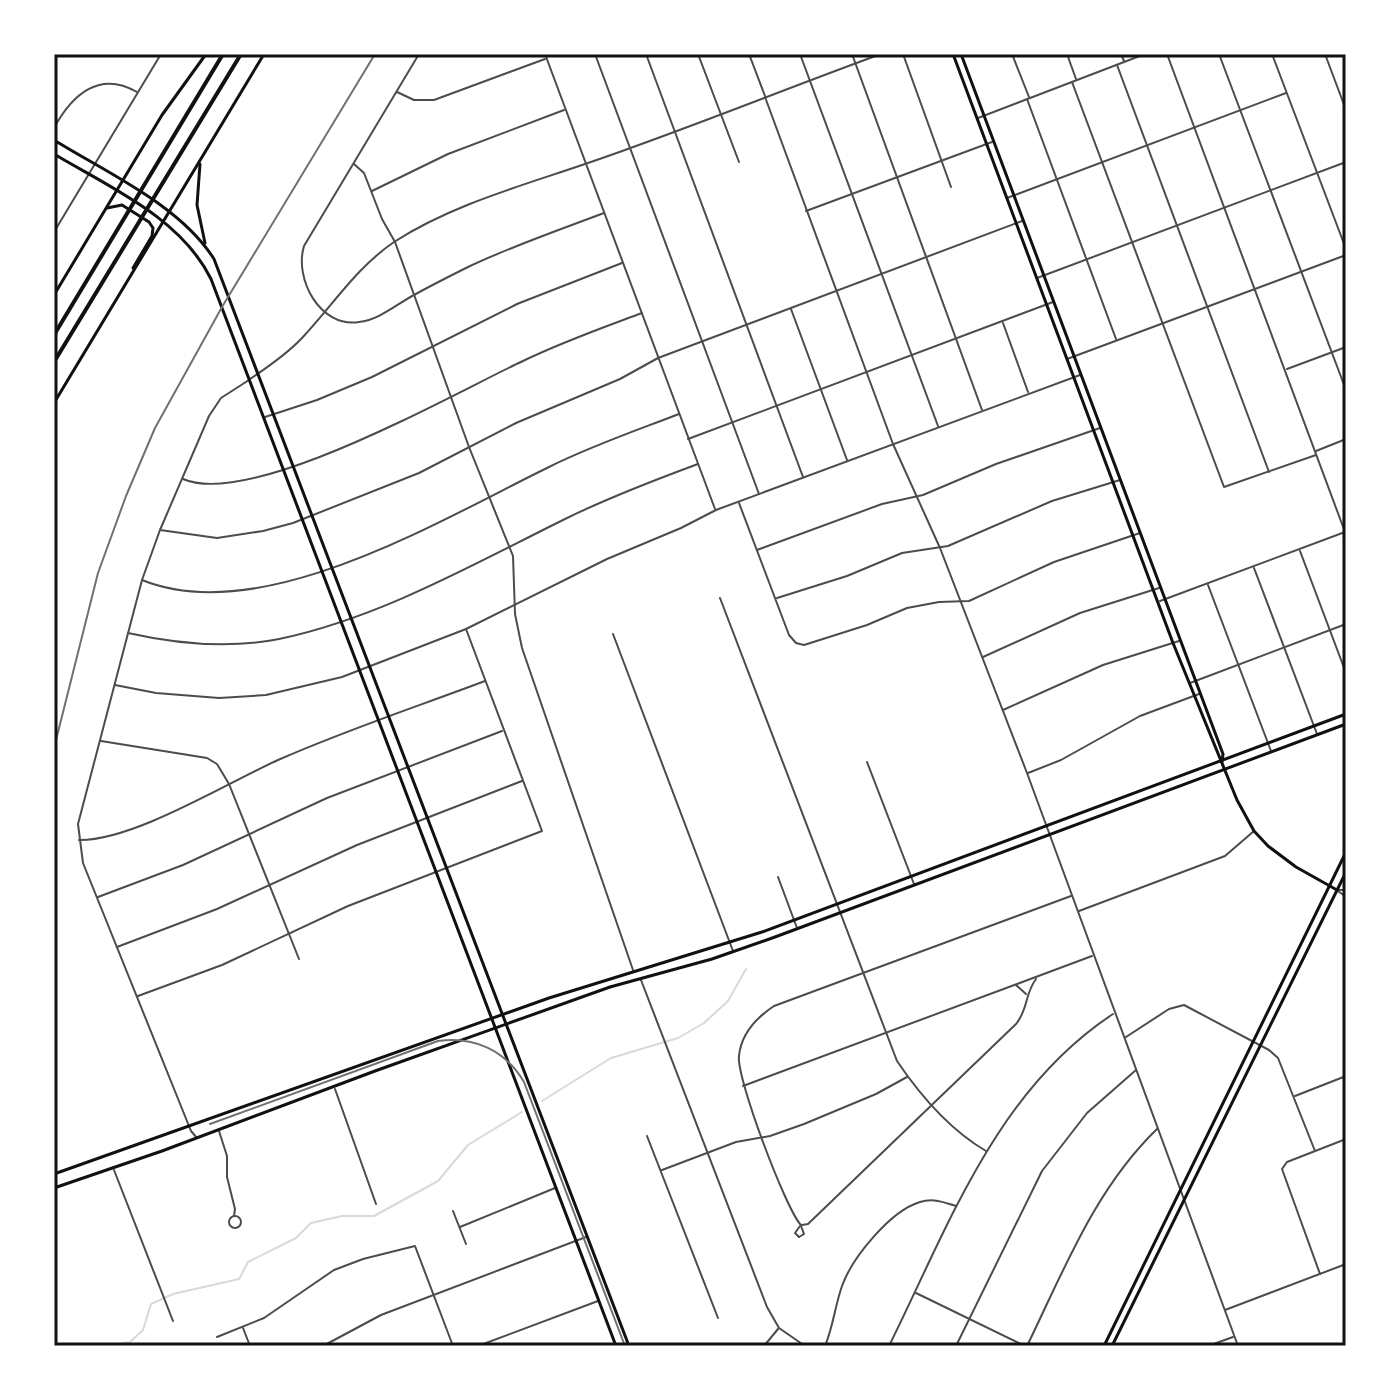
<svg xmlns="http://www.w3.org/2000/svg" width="1400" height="1400" font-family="'Public Sans',sans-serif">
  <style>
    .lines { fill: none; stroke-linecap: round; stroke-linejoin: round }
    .stream { stroke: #d9d9d9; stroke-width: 2 }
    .minor { stroke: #4c4c4c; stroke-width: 2 }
    .tertiary { stroke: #4c4c4c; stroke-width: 2 }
    .secondary { stroke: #111; stroke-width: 3 }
    .primary { stroke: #111; stroke-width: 3 }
    .motorway { stroke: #111; stroke-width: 4 }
    .tram { stroke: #707070; stroke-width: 2 }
    .rail { stroke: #707070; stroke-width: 2 }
    .neatline { fill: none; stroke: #111; stroke-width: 3 }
  </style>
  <rect width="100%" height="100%" fill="#fff"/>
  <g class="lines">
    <g class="stream">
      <polyline points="542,1101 611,1058 678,1038 704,1023 728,1001 746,969"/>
      <polyline points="102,1346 130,1342 143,1330 151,1304 173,1294 239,1279 248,1262 296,1238 311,1223 342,1216 374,1216 438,1181 468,1145 522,1112"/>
    </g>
    <g class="minor">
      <path d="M419 54 304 246C294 279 320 328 359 322 379 320 397 304 414 295 432 285 450 276 468 267 512 246 559 230 604 213"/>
      <polyline points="545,54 715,509"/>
      <polyline points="595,54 759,494"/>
      <polyline points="646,54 803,477"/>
      <polyline points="698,54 739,162"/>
      <polyline points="749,54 765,96"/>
      <polyline points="800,54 938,426"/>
      <polyline points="852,54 982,410"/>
      <polyline points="903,54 951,187"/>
      <polyline points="1012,54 1029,97"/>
      <polyline points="1067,54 1076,79"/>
      <polyline points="1121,54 1124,61"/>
      <polyline points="1167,54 1345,532"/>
      <polyline points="1219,54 1346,390"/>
      <polyline points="1272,54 1346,249"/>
      <polyline points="1325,54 1346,110"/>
      <polyline points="1117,65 1269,472"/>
      <polyline points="1072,82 1224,487 1316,455"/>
      <polyline points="397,92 414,100 434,100 545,59"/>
      <polyline points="1027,99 1116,339"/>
      <polyline points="978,118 1145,54"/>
      <path d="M54 128C72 95 99 70 137 92"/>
      <polyline points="354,164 364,173 382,219 395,242 469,447 513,556 515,614 522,648 633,970"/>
      <polyline points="372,191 448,154 564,110"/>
      <polyline points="1007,198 1286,93"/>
      <polyline points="806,211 992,142"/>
      <polyline points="54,232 161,54"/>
      <polyline points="1037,278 1346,162"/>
      <polyline points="791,309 847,460"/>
      <polyline points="1003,323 1028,392"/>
      <polyline points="1067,359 1346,255"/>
      <polyline points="1287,369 1346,347"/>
      <polyline points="265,417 317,400 372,377 517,304 622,263"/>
      <polyline points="688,439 1053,302"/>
      <polyline points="1316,451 1346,439"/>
      <path d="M183 479C252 509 454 393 523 361 562 342 602 328 642 313"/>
      <polyline points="739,503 789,635 796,643 804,645 867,625 907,608 939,602 969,601 1054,562 1140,533"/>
      <polyline points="160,530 217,538 263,531 293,523 419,473 516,423 620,379 658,358 1022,221"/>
      <polyline points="757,550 882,504 923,495 996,464 1100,428"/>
      <polyline points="1300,551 1346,673"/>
      <polyline points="1254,568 1317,734"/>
      <path d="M142 580C262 629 442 519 549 467 591 446 635 431 679 414"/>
      <polyline points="1208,585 1271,751"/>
      <path d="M720 598 897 1061C920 1095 950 1130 986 1151"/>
      <polyline points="777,598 847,576 902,553 948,546 1052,501 1120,480"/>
      <polyline points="1160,601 1345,532"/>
      <path d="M128 633C177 644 229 649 279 639 379 618 472 565 563 520 607 498 652 481 698 464"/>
      <polyline points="613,634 733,951"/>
      <polyline points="983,657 1080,613 1159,588"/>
      <polyline points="1190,683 1346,624"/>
      <polyline points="115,685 156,693 219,698 266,695 342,677 466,629 607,559 681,528 716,510 1080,375"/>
      <polyline points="1003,710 1103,665 1179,641"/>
      <polyline points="101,741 207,758 217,764 229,784 299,959"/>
      <polyline points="867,762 914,884"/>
      <polyline points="1028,773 1061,760 1140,716 1199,694"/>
      <path d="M79 840C133 841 227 783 278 760 346 730 416 707 485 681"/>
      <polyline points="778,877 797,928"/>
      <polyline points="98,897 183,865 327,798 502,731"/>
      <polyline points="1079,911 1225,856 1254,831"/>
      <polyline points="117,947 217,909 357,845 522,781"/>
      <polyline points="641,980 767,1307 779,1328 805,1346"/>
      <polyline points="1016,985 1026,994"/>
      <polyline points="138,996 222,965 348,906 542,831 466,629"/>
      <polyline points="1126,1037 1169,1009 1184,1005 1269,1050 1278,1058 1315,1151"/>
      <polyline points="743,1086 1092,956"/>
      <polyline points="335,1089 376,1204"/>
      <polyline points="1295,1096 1346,1076"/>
      <polyline points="219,1131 227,1156 227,1177 235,1209 234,1216"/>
      <polyline points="647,1136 718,1318"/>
      <polyline points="197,1138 191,1131 83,863 78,824 142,580 160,530 209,416 221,398 249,380"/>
      <polyline points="114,1170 173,1321"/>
      <polyline points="662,1170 736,1142 770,1136 804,1124 876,1094 907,1077"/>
      <polyline points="453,1211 466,1244"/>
      <circle cx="235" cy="1222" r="6"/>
      <path d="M801 1225C786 1210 736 1077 739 1056 741 1034 756 1018 774 1006L1071 896"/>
      <path d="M802 1225 808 1224 1016 1024C1028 1010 1025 993 1036 979"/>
      <polyline points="460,1227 555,1188"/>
      <polyline points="799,1237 795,1233 800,1226"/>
      <polyline points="799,1237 804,1234 801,1226"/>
      <polyline points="1320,1274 1282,1169 1287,1162 1346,1139"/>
      <polyline points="916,1293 1025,1346"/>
      <polyline points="1225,1310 1346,1264"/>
      <polyline points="243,1328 250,1346"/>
      <polyline points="217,1337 264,1318 334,1270 363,1259 415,1246 453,1346"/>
      <polyline points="323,1346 381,1315 586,1237"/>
      <polyline points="478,1346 598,1301"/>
      <polyline points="764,1346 778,1329"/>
      <path d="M825 1346C833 1327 835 1306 842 1286 852 1258 890 1211 920 1202 933 1198 944 1202 956 1206"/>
      <path d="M889 1346C949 1225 996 1091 1113 1014"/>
      <polyline points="956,1346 1042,1171 1087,1113 1136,1070"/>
      <path d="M1027 1346C1064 1270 1095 1189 1157 1129"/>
      <polyline points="1208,1346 1233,1337"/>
    </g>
    <g class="tertiary">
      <polyline points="765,97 893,444 940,548 1027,773 1238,1346"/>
      <path d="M250 379C268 367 287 354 302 338 333 305 356 268 394 242 451 205 521 186 585 164 685 130 782 90 881 54"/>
      <polyline points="1339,890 1346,890"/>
      <polyline points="1338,891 1346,897"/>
    </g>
    <g class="secondary">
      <path d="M54 140C107 173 180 205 214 259L629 1346"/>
      <path d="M54 154C111 188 181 218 211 279L616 1346"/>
      <polyline points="200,164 197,205 205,243"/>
      <polyline points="107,208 122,205 149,222 153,228 152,236 133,268"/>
      <polyline points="54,295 162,115 206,54"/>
      <polyline points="54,403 264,54"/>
      <polyline points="54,1174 549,998 762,932 1346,714"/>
      <polyline points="54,1188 162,1151 375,1071 610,987 712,959 775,937 1346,724"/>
    </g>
    <g class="primary">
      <polyline points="953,54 1173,643 1237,800 1254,831 1268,846 1296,867 1337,890"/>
      <polyline points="961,54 1223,754 1222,762"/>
      <polyline points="1104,1346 1346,852"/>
      <polyline points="1112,1346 1346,872"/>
    </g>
    <g class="motorway">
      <polyline points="54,335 223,54"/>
      <polyline points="54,362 241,54"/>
    </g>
    <path class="tram" d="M210 1124 438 1041C474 1036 505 1050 524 1082L625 1346"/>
    <polyline class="rail" points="54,748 98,573 126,496 155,428 222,307 375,54"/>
  </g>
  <rect width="1400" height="1400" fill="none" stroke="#ffffff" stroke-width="112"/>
  <rect x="56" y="56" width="1288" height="1288" class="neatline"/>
</svg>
